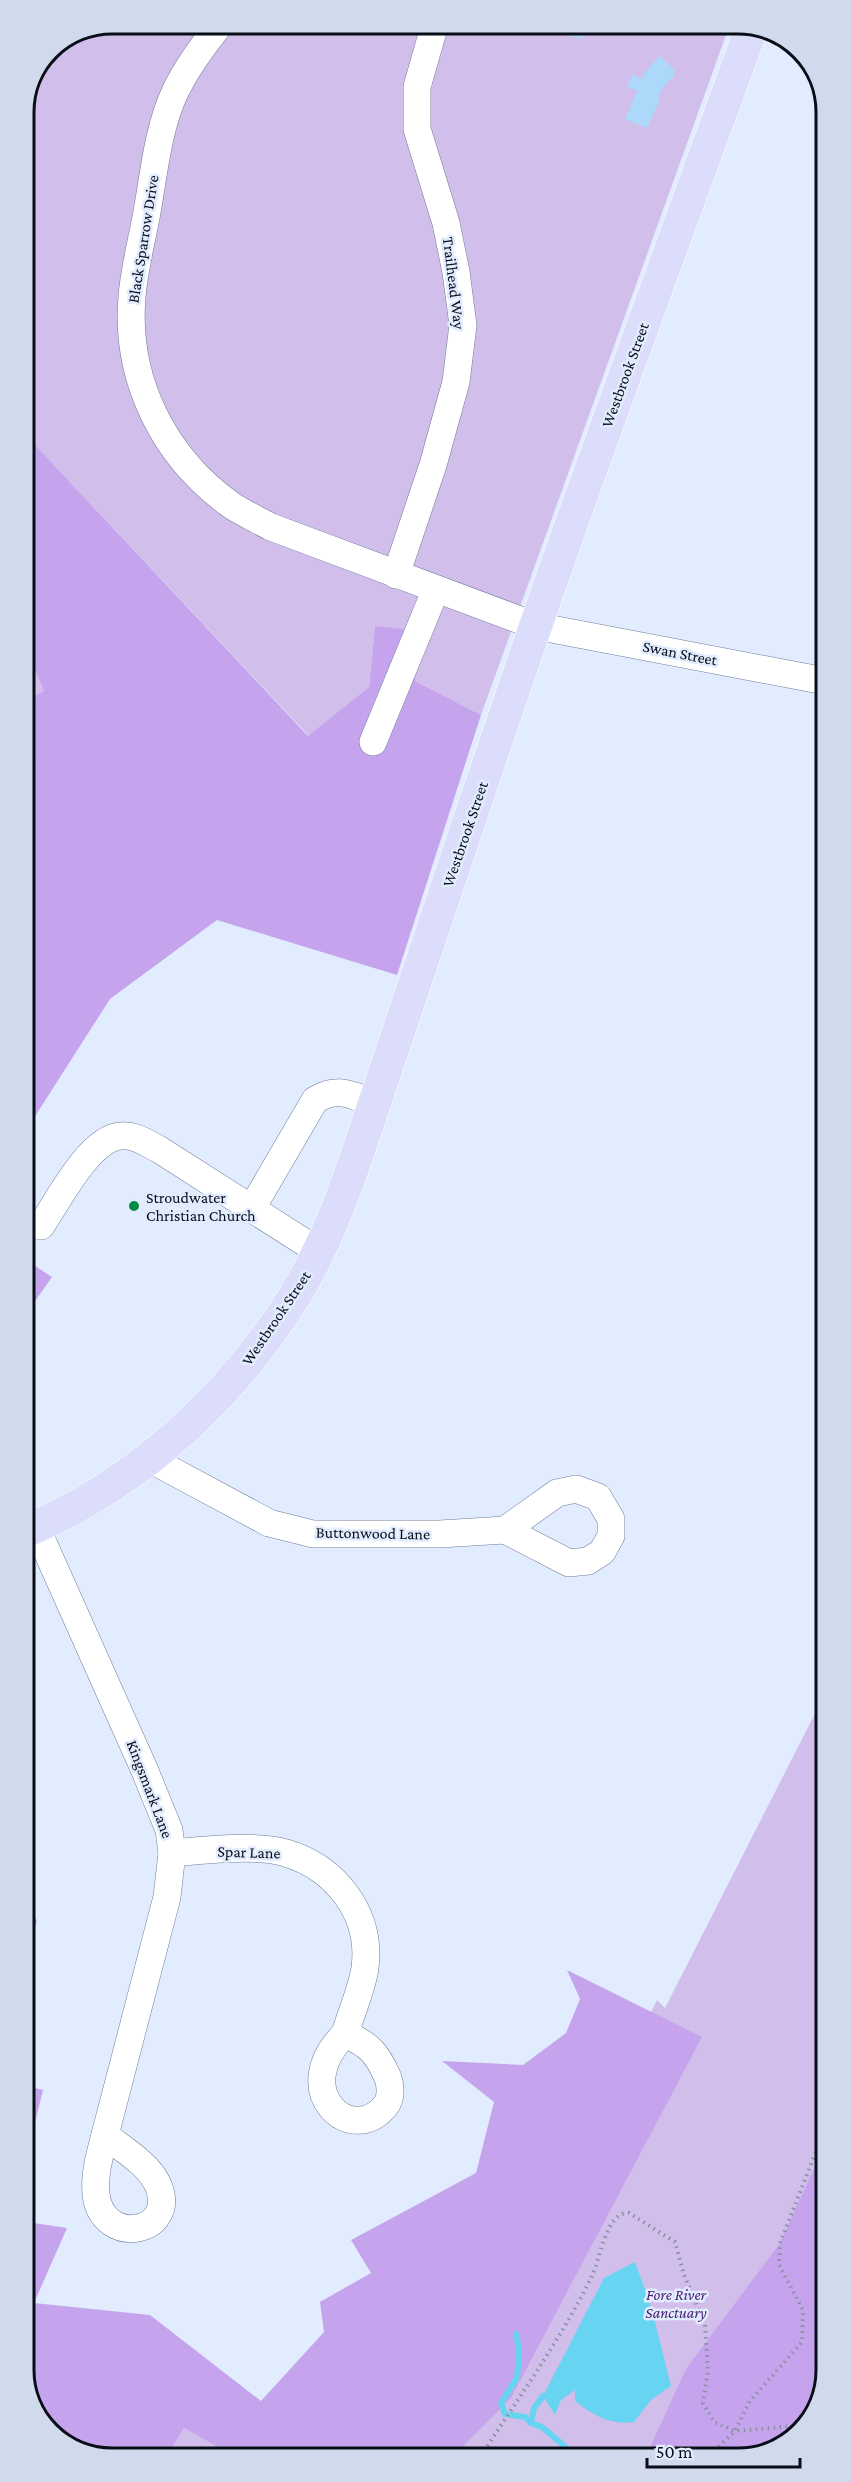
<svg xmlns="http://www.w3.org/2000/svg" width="851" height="2482" font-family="'Crimson Pro',serif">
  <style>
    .green { fill: #d1beea }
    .forest { fill: #c6a4ed }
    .water { fill: #67d4f1 }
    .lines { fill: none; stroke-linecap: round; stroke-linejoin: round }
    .stream { stroke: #67d4f1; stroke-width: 6 }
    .building { fill: #acd9f9 }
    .minor-casing { stroke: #6d7d99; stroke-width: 28 }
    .major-casing { stroke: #fff; stroke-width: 34 }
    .path { stroke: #8891a0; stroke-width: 4; stroke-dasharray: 1.5 4.5; stroke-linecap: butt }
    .minor { stroke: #fff; stroke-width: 27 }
    .major { stroke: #dcddfb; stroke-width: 33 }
    .poi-dot { fill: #028946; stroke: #e1ecfe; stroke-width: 2 }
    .labels { text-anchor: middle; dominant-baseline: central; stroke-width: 5; stroke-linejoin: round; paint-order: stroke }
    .street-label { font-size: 16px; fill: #080d17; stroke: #e1ecfe }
    .poi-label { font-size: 16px; fill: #080d17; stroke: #e1ecfe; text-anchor: start }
    .park-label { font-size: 16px; font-style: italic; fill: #481a6e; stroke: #e1ecfe }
    .rim { fill: none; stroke: #080d17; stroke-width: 3 }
  </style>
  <rect width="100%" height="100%" fill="#e1ecfe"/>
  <g class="green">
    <polygon points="113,24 730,24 481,715 415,681 375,626 369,687 309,736 25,434 24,107 50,50"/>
    <polygon points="25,471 34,512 25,517"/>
    <polygon points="25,647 44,691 25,700"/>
    <polygon points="826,1692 827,2370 808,2424 761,2455 418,2456 449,2422 657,2000 665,2008"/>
    <polygon points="184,2428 235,2457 166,2458"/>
  </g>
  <g class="forest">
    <polygon points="25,434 308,736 369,687 375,626 418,631 415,681 481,715 397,975 217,920 110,999 25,1132 25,700 44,691 25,647 25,517 34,512 25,471"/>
    <polygon points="26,1260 52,1277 26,1314"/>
    <polygon points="26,1902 37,1921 26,1955"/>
    <polygon points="567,1970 702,2037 511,2398 453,2456 235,2457 184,2428 166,2458 107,2458 54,2436 27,2392 27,2222 67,2228 34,2303 150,2315 261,2401 324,2332 320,2302 371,2273 351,2240 476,2173 494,2102 442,2061 523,2065 566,2033 580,1999"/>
    <polygon points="27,2086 43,2090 33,2130 27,2129"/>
    <polygon points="827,2140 827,2370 808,2424 761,2455 646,2456 686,2369 780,2243"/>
  </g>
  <path class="water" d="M635 2262 650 2303 671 2386 651 2400 634 2422C610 2425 594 2416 575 2401V2390L561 2400 555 2415 543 2396 604 2278Z"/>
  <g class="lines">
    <g class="stream">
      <polyline points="516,2334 519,2349 517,2378 501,2403 505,2414 525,2417 531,2423"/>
      <polyline points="543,2396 534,2408 531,2423 542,2427 576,2456"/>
    </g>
  </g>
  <g class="building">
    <polygon points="574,24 586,27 582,39 571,36"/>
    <polygon points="673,24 711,24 707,36"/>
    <polygon points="660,56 675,70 673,73 675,75 661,90 658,98 660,99 647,128 625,119 637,91 627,87 632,75 642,79 644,73"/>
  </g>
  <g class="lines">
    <defs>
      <g id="minor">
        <path d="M220 24C203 46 187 67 175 92 158 128 154 173 147 212 142 240 134 269 132 297 125 380 164 457 231 505 243 513 258 520 271 527L536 626 825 681"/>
        <polyline points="396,575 433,465 456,382 463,325 456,272 446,223 417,129 417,87 435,24"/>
        <polyline points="373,742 436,589"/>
        <path d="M252 1208 315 1100C338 1086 351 1095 374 1103"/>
        <path d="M41 1226C58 1201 89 1139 120 1136 135 1134 148 1144 160 1150L318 1251"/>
        <polyline points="150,1459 269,1523 313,1534 440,1534 505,1530"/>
        <polygon points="576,1489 598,1497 611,1519 611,1536 602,1552 588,1561 569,1563 505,1530 557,1493"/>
        <polyline points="36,1527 145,1771 169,1830 172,1853 167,1897 105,2135"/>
        <path d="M172 1853C202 1850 259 1844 286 1853 336 1868 372 1914 365 1968 362 1989 351 2013 345 2034"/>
        <path d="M345 2034C370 2045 377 2053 388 2078 391 2086 391 2099 386 2105 352 2149 287 2090 345 2034Z"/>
        <path d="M105 2135C122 2149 149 2164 158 2185 179 2234 102 2248 96 2194 94 2174 100 2154 105 2135Z"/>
      </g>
      <path id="major" d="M26 1531C137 1484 230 1399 294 1297 333 1234 355 1161 379 1090 405 1012 431 933 458 854 501 726 544 599 590 472 643 323 698 176 752 27"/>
    </defs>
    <use href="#minor" class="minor-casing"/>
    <use href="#major" class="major-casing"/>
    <g class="path">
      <polyline points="710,2455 735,2431 750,2401 802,2342 803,2310 779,2265 780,2243 827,2124"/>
      <path d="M481 2456C519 2397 561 2339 592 2276 600 2260 606 2211 629 2213L675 2242 684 2275 705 2324 708 2372 703 2403 714 2422 735 2431 806 2425"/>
    </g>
    <use href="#minor" class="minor"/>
    <use href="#major" class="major"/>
  </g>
  <circle class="poi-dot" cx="134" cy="1206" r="6"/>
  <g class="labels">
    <g class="street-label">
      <text transform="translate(143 239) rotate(-81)">Black Sparrow Drive</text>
      <text transform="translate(454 283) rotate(83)">Trailhead Way</text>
      <text transform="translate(625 375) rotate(-70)">Westbrook Street</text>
      <text transform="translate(680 653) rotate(11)">Swan Street</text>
      <text transform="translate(465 834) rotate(-71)">Westbrook Street</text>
      <text transform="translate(276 1318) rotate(-56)">Westbrook Street</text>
      <text transform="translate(373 1533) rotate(1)">Buttonwood Lane</text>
      <text transform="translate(150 1789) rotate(69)">Kingsmark Lane</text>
      <text transform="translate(249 1852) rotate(2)">Spar Lane</text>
    </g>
    <g class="poi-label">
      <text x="146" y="1197">Stroudwater<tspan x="146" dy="18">Christian Church</tspan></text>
    </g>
    <g class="park-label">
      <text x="676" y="2294">Fore River<tspan x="676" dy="18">Sanctuary</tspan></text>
    </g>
  </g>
  <path d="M0 0H851V2482H0ZM112 34H738A78 78 0 0 1 816 112V2370A78 78 0 0 1 738 2448H112A78 78 0 0 1 34 2370V112A78 78 0 0 1 112 34Z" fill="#d0daec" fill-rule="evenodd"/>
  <path class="rim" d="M112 34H738A78 78 0 0 1 816 112V2370A78 78 0 0 1 738 2448H112A78 78 0 0 1 34 2370V112A78 78 0 0 1 112 34Z"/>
  <path d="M647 2458v9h153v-9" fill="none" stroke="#080d17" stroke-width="3"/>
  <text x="656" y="2458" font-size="18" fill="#080d17" stroke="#e1ecfe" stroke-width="4.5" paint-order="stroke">50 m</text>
</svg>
